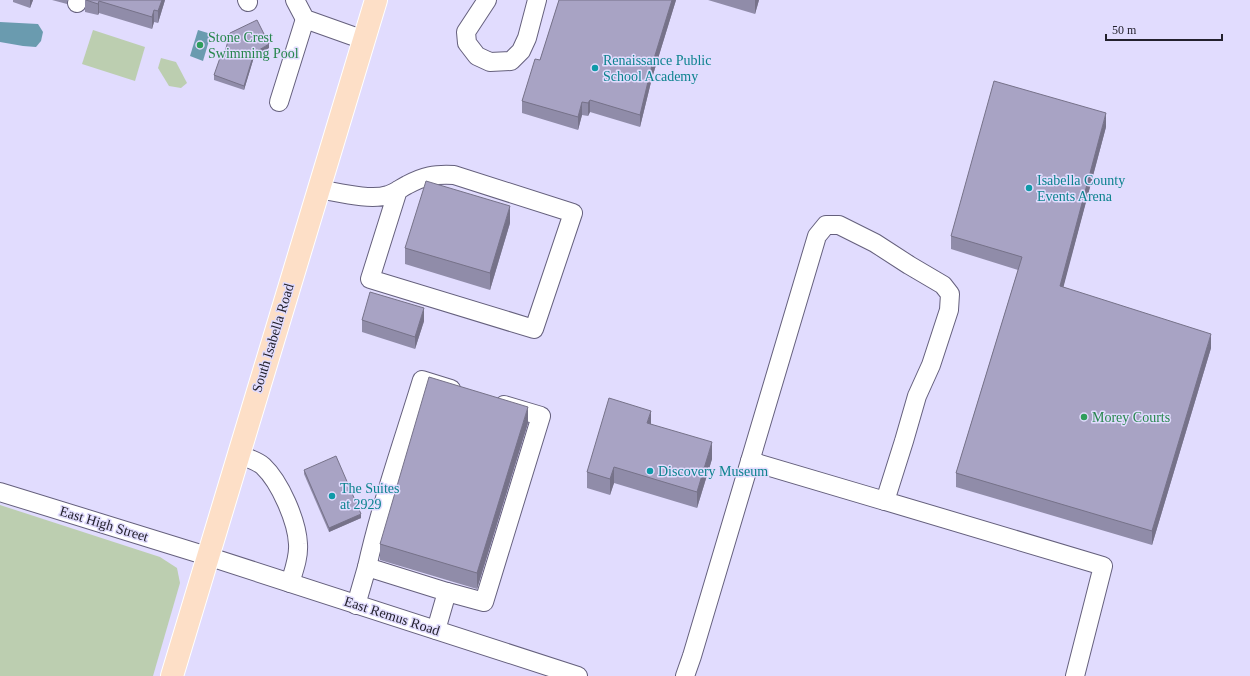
<svg xmlns="http://www.w3.org/2000/svg" width="1250" height="676" font-family="'Times New Roman',serif">
  <style>
    .green { fill: #bcceb0 }
    .water { fill: #6a9baf }
    .lines { fill: none; stroke-linecap: round; stroke-linejoin: round }
    .minor-casing { stroke: #65607d; stroke-width: 20 }
    .major-casing { stroke: #fff; stroke-width: 24 }
    .minor { stroke: #fff; stroke-width: 18 }
    .major { stroke: #fddfc7; stroke-width: 22 }
    .wall { fill: #908ca9 }
    .shaded-wall { fill: #767289 }
    .building { fill: #a8a3c4; stroke: #767289 }
    .leisure-dot { fill: #2e9e5b; stroke: #e1dcfe; stroke-width: 1.5 }
    .culture-dot { fill: #0f9aa8; stroke: #e1dcfe; stroke-width: 1.5 }
    .labels { text-anchor: middle; dominant-baseline: central; stroke-width: 3; stroke-linejoin: round; paint-order: stroke }
    .leisure-label { font-size: 14px; fill: #27864d; stroke: #e1dcfe; text-anchor: start }
    .culture-label { font-size: 14px; fill: #0d838f; stroke: #e1dcfe; text-anchor: start }
    .street-label { font-size: 14px; fill: #23212d; stroke: #e1dcfe }
  </style>
  <rect width="100%" height="100%" fill="#e1dcfe"/>
  <g class="green">
    <polygon points="93,30 145,47 135,81 82,64"/>
    <polygon points="161,58 176,62 187,83 181,88 169,86 158,68"/>
    <polygon points="0,505 160,557 177,568 180,583 153,676 0,676"/>
  </g>
  <g class="water">
    <polygon points="0,22 38,24 43,32 41,41 36,47 23,46 0,42"/>
    <polygon points="198,30 211,34 203,61 190,56"/>
  </g>
  <g class="lines">
    <defs>
      <g id="minor">
        <polyline points="247,0 248,2"/>
        <polyline points="295,0 305,19 364,40"/>
        <polyline points="487,0 466,32 467,43 477,56 490,62 511,61 521,51 527,38 537,0"/>
        <polyline points="77,3 78,0"/>
        <polyline points="279,102 305,19"/>
        <path d="M318 189C337 192 370 201 388 195 395 193 401 188 407 185 424 176 434 174 454 175L573 213 534 329 370 279 398 190"/>
        <path d="M238 454C246 458 256 460 263 466 280 482 297 521 298 544 299 557 294 570 290 583"/>
        <polyline points="750,461 885,501"/>
        <polyline points="0,492 207,556 578,676"/>
        <path d="M367 567C381 504 403 442 422 380L451 389"/>
        <polyline points="447,592 484,602 541,416 504,405"/>
        <polyline points="356,605 367,567 447,592 436,630"/>
        <polyline points="685,676 692,656 817,236 826,225 839,225 875,243 909,265 943,285 950,294 949,310 931,365 917,396 904,441 885,501 1103,566 1075,676"/>
      </g>
      <polyline id="major" points="172,676 376,0"/>
    </defs>
    <use href="#minor" class="minor-casing"/>
    <use href="#major" class="major-casing"/>
    <use href="#minor" class="minor"/>
    <use href="#major" class="major"/>
  </g>
  <g class="wall">
    <polygon points="13,0 33,0 30,8 13,2"/>
    <polygon points="52,0 67,0 67,4"/>
    <polygon points="85,0 165,0 158,23 154,22 152,29 99,13 98,15 85,12"/>
    <polygon points="559,0 676,0 652,78 640,127 590,112 588,116 582,115 578,130 522,113 522,101 540,60"/>
    <polygon points="708,0 759,0 755,14"/>
    <polygon points="269,48 254,57 244,90 214,80 214,75 224,56"/>
    <polygon points="1106,127 1063,287 1211,348 1152,545 956,487 956,473 1018,270 951,249 951,236"/>
    <polygon points="510,223 490,290 405,264 405,248"/>
    <polygon points="362,320 424,321 415,349 362,332"/>
    <polygon points="528,423 477,589 380,560 380,544"/>
    <polygon points="651,424 712,459 697,508 614,483 610,495 587,488 587,472"/>
    <polygon points="304,470 361,518 329,532 304,474"/>
  </g>
  <g class="shaded-wall">
    <polygon points="30,0 33,0 30,8"/>
    <polygon points="162,0 165,0 158,23 158,11"/>
    <polygon points="672,0 676,0 652,78 640,127 640,115 652,65"/>
    <polygon points="755,0 759,0 755,14"/>
    <polygon points="99,1 99,13 98,15 98,4"/>
    <polygon points="154,10 154,22 152,29 152,17"/>
    <polygon points="269,44 269,48 254,57 244,90 244,86 254,53"/>
    <polygon points="590,100 590,112 588,116 588,103"/>
    <polygon points="582,102 582,115 578,130 578,117"/>
    <polygon points="1106,113 1106,127 1060,300 1060,286"/>
    <polygon points="510,206 510,223 490,290 490,273"/>
    <polygon points="424,308 424,321 415,349 415,337"/>
    <polygon points="1211,334 1211,348 1152,545 1152,531"/>
    <polygon points="528,407 528,423 477,589 477,573"/>
    <polygon points="651,411 651,427 647,423"/>
    <polygon points="712,442 712,459 697,508 697,492"/>
    <polygon points="614,467 614,483 610,495 610,479"/>
    <polygon points="361,514 361,518 329,532 329,528"/>
  </g>
  <g class="building">
    <polygon points="86,0 162,0 158,11 154,10 152,17 99,1 98,4"/>
    <polygon points="559,0 672,0 652,65 640,115 590,100 588,103 582,102 578,117 522,101 535,59 540,60"/>
    <polygon points="257,20 269,44 254,53 244,86 214,75 221,55 224,56 230,33"/>
    <polygon points="994,81 1106,113 1060,286 1211,334 1152,531 956,473 1022,257 951,236"/>
    <polygon points="426,181 510,206 490,273 405,248"/>
    <polygon points="370,292 424,308 415,337 362,320"/>
    <polygon points="429,377 528,407 477,573 380,544"/>
    <polygon points="609,398 651,411 647,423 712,442 697,492 614,467 610,479 587,472"/>
    <polygon points="336,456 361,514 329,528 304,470"/>
  </g>
  <g class="leisure-dot">
    <circle cx="200" cy="45" r="4"/>
    <circle cx="1084" cy="417" r="4"/>
  </g>
  <g class="culture-dot">
    <circle cx="595" cy="68" r="4"/>
    <circle cx="1029" cy="188" r="4"/>
    <circle cx="650" cy="471" r="4"/>
    <circle cx="332" cy="496" r="4"/>
  </g>
  <g class="labels">
    <g class="leisure-label">
      <text x="208" y="37">Stone Crest<tspan x="208" dy="16">Swimming Pool</tspan></text>
      <text x="1092" y="417">Morey Courts</text>
    </g>
    <g class="culture-label">
      <text x="603" y="60">Renaissance Public<tspan x="603" dy="16">School Academy</tspan></text>
      <text x="1037" y="180">Isabella County<tspan x="1037" dy="16">Events Arena</tspan></text>
      <text x="658" y="471">Discovery Museum</text>
      <text x="340" y="488">The Suites<tspan x="340" dy="16">at 2929</tspan></text>
    </g>
    <g class="street-label">
      <text transform="translate(273 338) rotate(-73)">South Isabella Road</text>
      <text transform="translate(104 524) rotate(17)">East High Street</text>
      <text transform="translate(392 616) rotate(18)">East Remus Road</text>
    </g>
  </g>
  <path d="M1106 34v6h116v-6" fill="none" stroke="#23212d" stroke-width="2"/>
  <text x="1112" y="34" font-size="12" fill="#23212d" stroke="#e1dcfe" stroke-width="3" paint-order="stroke">50 m</text>
</svg>
